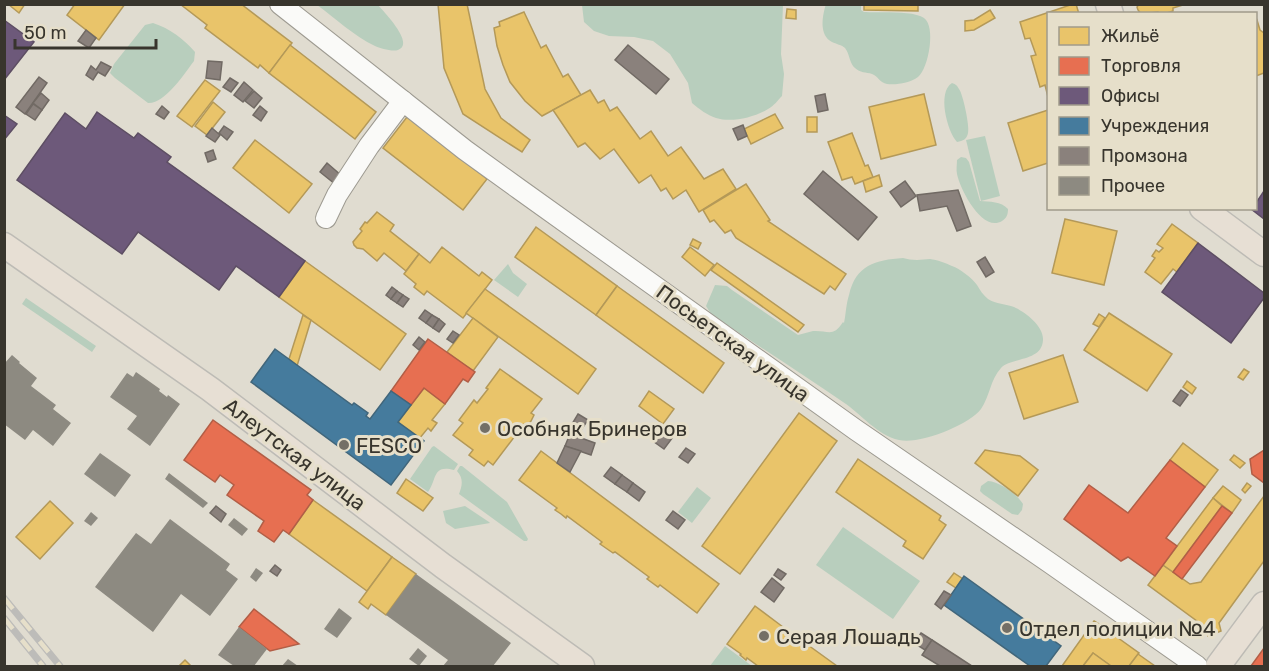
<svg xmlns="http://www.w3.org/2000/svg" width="1269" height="671" font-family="Rubik,sans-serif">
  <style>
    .green { fill: #b8cebd }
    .homes { fill: #e9c46a; stroke: #b49958; stroke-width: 1.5 }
    .shops { fill: #e76f51; stroke: #b25e46; stroke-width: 1.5 }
    .offices { fill: #6d597a; stroke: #5d4e63; stroke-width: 1.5 }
    .public { fill: #457b9d; stroke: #41667b; stroke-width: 1.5 }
    .industry { fill: #8a817c; stroke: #716a64; stroke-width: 1.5 }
    .building { fill: #8d8a81 }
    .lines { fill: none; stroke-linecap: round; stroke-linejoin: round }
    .minor-casing { stroke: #9d9a91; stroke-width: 22 }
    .major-casing { stroke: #bdbbb5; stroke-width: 27 }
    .minor { stroke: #fafaf8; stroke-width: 20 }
    .major { stroke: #e7dfd4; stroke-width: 24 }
    .rail-casing { stroke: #bdbcb9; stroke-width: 7 }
    .rail { stroke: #e6dfca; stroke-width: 4.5; stroke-dasharray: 14; stroke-linecap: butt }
    .poi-dot { fill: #736f66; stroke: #e6dfca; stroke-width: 2 }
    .labels { text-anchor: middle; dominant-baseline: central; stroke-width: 6; stroke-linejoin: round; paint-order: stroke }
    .street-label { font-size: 21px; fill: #38352d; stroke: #e6dfca }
    .poi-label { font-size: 21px; fill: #38352d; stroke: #e6dfca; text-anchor: start }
  </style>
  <rect width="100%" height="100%" fill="#e0dcd0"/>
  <g class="green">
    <path d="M826 4 861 5V10L864 12C878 13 913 10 924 18 936 26 929 68 918 77 910 83 897 85 887 84 880 83 878 76 872 74 866 72 860 73 855 68 849 63 850 54 845 48 842 45 836 44 832 42 819 35 822 17 826 4Z"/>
    <path d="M317 5H378C383 11 416 44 398 50 392 52 380 48 375 46 354 36 335 18 317 5Z"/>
    <path d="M582 5H783L781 54 784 74 782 96C778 100 774 106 768 109 755 117 732 123 716 118 707 115 699 109 692 103L688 83 670 54 653 41 634 37 609 36 594 31 584 22Z"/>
    <path d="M153 23C169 28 184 39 195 52L194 61C184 74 165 104 148 103L115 78 110 73 114 64 145 25Z"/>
    <path d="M952 83C955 84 957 85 959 89 963 94 970 127 968 133 967 139 963 141 957 142 947 131 937 92 952 83Z"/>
    <polygon points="985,136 1000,196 981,201 966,140"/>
    <path d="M961 157 966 158 969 162 980 201C990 202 1001 201 1008 209 1008 214 1007 218 1002 221 982 233 960 189 957 174 956 169 957 165 957 160Z"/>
    <path d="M903 258C907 259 912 260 917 260 921 260 926 259 930 259 937 260 946 263 952 266 960 269 971 277 977 285 980 290 983 295 988 299 996 304 1006 304 1014 307 1025 312 1044 326 1043 340 1042 362 1011 357 1001 368 990 380 990 396 981 409 969 425 919 445 899 440 877 435 861 414 843 402 799 372 755 344 711 314L706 306 715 285 727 286 732 290 798 335C803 334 808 332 813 331 828 330 833 338 843 322L844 323C846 314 846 304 849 295 856 265 875 260 903 258Z"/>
    <polygon points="508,264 513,273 527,284 518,297 494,280"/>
    <polygon points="26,298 96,346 92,352 22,304"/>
    <path d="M434 446 458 464 454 470C432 464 437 480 428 492L410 479 432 447Z"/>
    <path d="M460 466H462L507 502 528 539 527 541H524L459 494C462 486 464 479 457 471Z"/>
    <path d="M988 481C1000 482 1017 494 1023 504L1022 510 1018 515 1012 514 983 494 980 491 981 486Z"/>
    <polygon points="697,487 711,498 692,523 678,512"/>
    <polygon points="465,506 489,522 490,523 455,529 446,523 443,511"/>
    <polygon points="843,527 920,581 893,619 816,565"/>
    <polygon points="725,646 752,666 710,666"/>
  </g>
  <g class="homes">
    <polygon points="8,4 25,4 19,13"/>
    <polygon points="75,4 125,4 99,40 67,15"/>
    <polygon points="180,4 241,4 292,43 269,73 260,65 258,68 205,28 207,25"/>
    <polygon points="438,4 467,4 485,89 501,118 530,140 522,152 463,114 444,68"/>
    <polygon points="864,4 918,4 918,11 864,10"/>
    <polygon points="1073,4 1076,4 1079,14 1048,14 1048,97 1045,85 1040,87 1031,56 1036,55 1030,38 1025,39 1020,22"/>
    <polygon points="1139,4 1186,4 1173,8 1173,11 1164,14 1159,14 1158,12 1141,14 1138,10 1137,7"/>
    <polygon points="787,9 796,10 796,19 786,18"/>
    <polygon points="990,10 995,18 974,30 965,31 965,21 974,20"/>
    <polygon points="524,12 541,48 546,45 563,77 568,74 581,95 542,116 525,101 510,82 503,65 497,46 494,28 500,26 499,22"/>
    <polygon points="1257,20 1260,30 1264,33 1264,73 1256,76 1256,21"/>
    <polygon points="290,45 376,112 355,139 269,73"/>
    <polygon points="205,80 220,91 192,127 177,116"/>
    <polygon points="590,90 598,103 604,100 610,111 617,107 640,139 651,131 668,156 681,147 704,179 723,169 736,189 699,212 686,190 673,199 666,188 661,191 651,175 639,183 614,149 600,159 585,143 578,147 553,110"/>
    <polygon points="924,94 936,145 881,159 869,107"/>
    <polygon points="213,102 225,112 207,135 195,126"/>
    <polygon points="1048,110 1048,163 1023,171 1008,123"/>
    <polygon points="775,114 783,128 751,144 744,129"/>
    <polygon points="407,117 487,179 463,210 383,148"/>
    <rect x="807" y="117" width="10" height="15"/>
    <polygon points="852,133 865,166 868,165 873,177 855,184 852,177 842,180 828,142"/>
    <polygon points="255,140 312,184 289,213 233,168"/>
    <polygon points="879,175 882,186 866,192 863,181"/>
    <polygon points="746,184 770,220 768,221 846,274 835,290 830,286 824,294 736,238 731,230 725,233 714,220 710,222 703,210"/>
    <polygon points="377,212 394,225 390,231 419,254 406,271 384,253 377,261 363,249 357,248 354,245 353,242 362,231 360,229 365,222 367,223"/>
    <polygon points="1065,219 1117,231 1104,285 1052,273"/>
    <polygon points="1172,224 1198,243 1177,272 1173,269 1161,284 1145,272 1155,258 1152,256 1156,250 1159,252 1163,248 1157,244"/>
    <polygon points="536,227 617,286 596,315 515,257"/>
    <polygon points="693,239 701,243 698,249 690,245"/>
    <polygon points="442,247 479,276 482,272 492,280 463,318 427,291 424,295 414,287 416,284 404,274 419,254 430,263"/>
    <polygon points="690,247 714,265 705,276 682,257"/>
    <polygon points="305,261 406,334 380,370 279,297"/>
    <polygon points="717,263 804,325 798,332 711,270"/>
    <polygon points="617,286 724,363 703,393 596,315"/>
    <polygon points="485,289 596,369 578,394 466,313"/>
    <polygon points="1109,313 1172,354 1147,391 1084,350"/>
    <polygon points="1099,314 1105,318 1099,327 1093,324"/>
    <polygon points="303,315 311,320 297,366 289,359"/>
    <polygon points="473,318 498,337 473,371 447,352"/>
    <polygon points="1063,355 1078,402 1024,419 1009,373"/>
    <polygon points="500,369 542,399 531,413 534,415 531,421 527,426 524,424 493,465 488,461 484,466 469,455 473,450 453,435 463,423 459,420 474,400 477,403 488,389 486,388"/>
    <polygon points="1244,369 1249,372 1243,380 1238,377"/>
    <polygon points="1187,381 1196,388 1192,394 1183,387"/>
    <polygon points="424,388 445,404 432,420 437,423 431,431 428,428 419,439 398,422"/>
    <polygon points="649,391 674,409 663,424 639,406"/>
    <polygon points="799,413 837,441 740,574 702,546"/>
    <polygon points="1183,443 1218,470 1205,487 1170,460"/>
    <polygon points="985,450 1020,456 1038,470 1018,496 975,463"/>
    <polygon points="541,451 719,584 697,613 660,585 658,587 647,579 649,577 615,552 613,553 600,544 602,542 567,516 566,518 561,514 555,510 557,508 519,480"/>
    <polygon points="1234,455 1245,463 1240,468 1230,460"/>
    <polygon points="858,459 941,516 939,520 946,525 923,559 903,546 906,541 836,492"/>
    <polygon points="406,479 433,498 423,511 397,493"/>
    <polygon points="1247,483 1251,486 1245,493 1242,490"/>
    <polygon points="1223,486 1241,500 1232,513 1213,498"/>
    <polygon points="1264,496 1264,561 1219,623 1221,631 1208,636 1205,627 1148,585 1163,565 1190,584 1201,582"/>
    <polygon points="1213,498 1222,506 1173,572 1163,565"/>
    <polygon points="313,500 392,557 367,591 289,534"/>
    <polygon points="50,501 73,523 40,559 16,537"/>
    <polygon points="392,557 416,574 386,615 371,604 368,609 359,602"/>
    <polygon points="954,573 963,579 956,588 947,582"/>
    <polygon points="755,606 783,627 837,666 758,666 747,658 746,660 740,655 741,654 727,644"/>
    <polygon points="1094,621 1115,634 1114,635 1139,653 1129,666 1111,666 1093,653 1083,666 1062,666"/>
    <polygon points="1093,653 1111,666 1083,666"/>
    <polygon points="1138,654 1155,666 1129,666"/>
    <polygon points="185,660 191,666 179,666"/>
  </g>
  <g class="shops">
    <polygon points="428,339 475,372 468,382 463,379 445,404 424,388 411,405 391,391"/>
    <polygon points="213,420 311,490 307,495 313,500 289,534 283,530 274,542 258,531 264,521 227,495 234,485 220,475 215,482 184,460"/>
    <polygon points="1264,450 1264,483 1252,474 1250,459"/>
    <polygon points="1170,460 1205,487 1166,538 1177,546 1155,576 1128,557 1121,561 1064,519 1089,485 1128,513"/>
    <polygon points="1222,506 1232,513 1182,579 1173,572"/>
    <polygon points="254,609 299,644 270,651 239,627"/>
    <polygon points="1264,648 1264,666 1251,666"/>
  </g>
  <g class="offices">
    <polygon points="4,20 34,42 4,80"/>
    <polygon points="97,112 134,138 138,133 171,157 167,162 305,261 279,297 236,266 219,290 138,232 122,254 17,180 65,113 86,129"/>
    <polygon points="4,115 17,124 4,140"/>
    <polygon points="1264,191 1264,219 1251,209 1256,208 1256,203"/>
    <polygon points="1198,243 1264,293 1264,298 1231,343 1162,292"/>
  </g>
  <g class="public">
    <polygon points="275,349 352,405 354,403 368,413 366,416 370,419 391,391 411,405 398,422 424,441 391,485 251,382"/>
    <polygon points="964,576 1061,646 1046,666 1030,666 944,605"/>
  </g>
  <g class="industry">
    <polygon points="86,30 96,38 89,48 78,41"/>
    <polygon points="628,45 669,79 656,94 615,60"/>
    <polygon points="208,61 222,62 220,80 206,78"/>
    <polygon points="101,62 111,67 105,76 98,72 93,80 86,75 91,66 96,70"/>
    <polygon points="39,77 47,83 25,114 16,107"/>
    <polygon points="230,78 238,83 231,92 223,87"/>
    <polygon points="244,82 253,90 243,102 234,95"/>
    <polygon points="254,91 262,98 254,108 245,101"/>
    <polygon points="41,93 49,100 42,110 33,103"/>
    <polygon points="825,94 828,110 818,112 815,96"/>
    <polygon points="33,104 42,110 35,120 26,114"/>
    <polygon points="162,106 169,112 164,119 156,114"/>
    <polygon points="260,106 267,112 261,121 253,115"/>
    <polygon points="743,125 747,136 738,140 733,129"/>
    <polygon points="224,126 233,132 227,140 219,133"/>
    <polygon points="212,128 220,135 215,142 206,136"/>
    <polygon points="213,150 216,159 208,162 205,153"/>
    <polygon points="327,163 342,176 335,184 320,172"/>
    <polygon points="823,171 877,217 858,240 804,194"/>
    <polygon points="905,181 916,196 901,207 890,192"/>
    <polygon points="958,190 971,226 957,231 947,206 920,211 917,195"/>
    <polygon points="985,257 994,272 986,277 977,262"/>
    <polygon points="392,287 397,291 391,299 386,295"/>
    <polygon points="397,291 403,295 397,303 391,299"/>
    <polygon points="403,295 409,299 403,307 397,303"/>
    <polygon points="425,310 432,315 426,323 419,318"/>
    <polygon points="432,315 439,319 433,328 426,323"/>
    <polygon points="439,319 445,324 439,332 433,328"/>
    <polygon points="453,331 459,335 453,343 447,339"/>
    <polygon points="419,337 425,342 419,350 413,345"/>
    <polygon points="1181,390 1188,395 1180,406 1173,401"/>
    <polygon points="578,414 588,420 581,430 572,424"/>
    <polygon points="662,429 673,437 664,449 653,441"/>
    <polygon points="570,434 595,443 591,455 565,446"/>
    <polygon points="565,446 581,451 570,472 557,463"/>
    <polygon points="686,448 695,454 688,463 679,457"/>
    <polygon points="611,467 622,475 615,484 604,476"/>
    <polygon points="622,475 633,483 627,492 615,484"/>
    <polygon points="633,483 645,492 639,501 627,492"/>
    <polygon points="216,506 226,514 221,522 210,513"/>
    <polygon points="673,511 685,520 678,529 666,520"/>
    <polygon points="275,565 281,570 277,576 270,571"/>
    <polygon points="778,569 786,574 781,580 774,575"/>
    <polygon points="772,578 784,588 774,602 761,592"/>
    <polygon points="944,591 951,595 941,609 935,604"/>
    <polygon points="921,633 932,640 925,650 914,643"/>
    <polygon points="932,640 972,666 940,666 922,655"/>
  </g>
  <g class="building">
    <polygon points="12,355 20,362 19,363 37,378 31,386 56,405 53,409 71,423 53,446 33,430 25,440 4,424 4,364"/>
    <polygon points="136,372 160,389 159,391 167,397 168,395 180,404 150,446 127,429 137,416 110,397 127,373 133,377"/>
    <polygon points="100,453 131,475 115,497 84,474"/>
    <polygon points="169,473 208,503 203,508 165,479"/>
    <polygon points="91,512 98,518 91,526 84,521"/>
    <polygon points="234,518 248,529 242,536 228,525"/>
    <polygon points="170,519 230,564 226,570 238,579 210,616 181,594 153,632 95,587 136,533 151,544"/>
    <polygon points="256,568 263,573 256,582 250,577"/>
    <polygon points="416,574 511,643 493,666 443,666 448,660 386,615"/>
    <polygon points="339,608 352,618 337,638 324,629"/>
    <polygon points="239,627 267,649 254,666 234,666 218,655"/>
    <polygon points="418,648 427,656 419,666 409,659"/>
    <polygon points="288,659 298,666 282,666"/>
  </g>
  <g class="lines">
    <defs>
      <g id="minor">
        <polyline points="280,4 465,150 519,189 856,430 1050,563 1197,666"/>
        <polyline points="326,218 337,195 369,146 403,101"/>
      </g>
      <g id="major">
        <polyline points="1108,4 1111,14"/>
        <polyline points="1202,208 1264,254"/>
        <polyline points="4,245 210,389 443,566 582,666"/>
        <polyline points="1218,666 1264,604"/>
      </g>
    </defs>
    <use href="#minor" class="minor-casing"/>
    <use href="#major" class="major-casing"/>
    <use href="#minor" class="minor"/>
    <use href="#major" class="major"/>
    <defs>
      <g id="rail">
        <polyline points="4,598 60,666"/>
        <polyline points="4,618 43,666"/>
      </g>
    </defs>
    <use href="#rail" class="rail-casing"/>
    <use href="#rail" class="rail"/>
  </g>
  <g class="poi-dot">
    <circle cx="485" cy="428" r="6"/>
    <circle cx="344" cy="445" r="6"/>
    <circle cx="1007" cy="628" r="6"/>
    <circle cx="764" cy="636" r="6"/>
  </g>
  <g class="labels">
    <g class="street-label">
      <text transform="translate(733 343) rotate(36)">Посьетская улица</text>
      <text transform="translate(295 454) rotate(37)">Алеутская улица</text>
    </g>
    <g class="poi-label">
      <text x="497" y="428">Особняк Бринеров</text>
      <text x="356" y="445">FESCO</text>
      <text x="1019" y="628">Отдел полиции №4</text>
      <text x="776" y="636">Серая Лошадь</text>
    </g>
  </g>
  <rect width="1269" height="671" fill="none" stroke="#38352d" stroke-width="12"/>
  <rect x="1047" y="12" width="210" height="198" fill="#e6dfca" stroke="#a09b8b" stroke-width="1.5"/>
  <rect x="1059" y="27" width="30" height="18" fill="#e9c46a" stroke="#a09b8b" stroke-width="1.5"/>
  <text x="1101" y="42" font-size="18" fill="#38352d">Жильё</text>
  <rect x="1059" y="57" width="30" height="18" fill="#e76f51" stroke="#a09b8b" stroke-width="1.5"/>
  <text x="1101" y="72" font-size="18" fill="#38352d">Торговля</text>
  <rect x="1059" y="87" width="30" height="18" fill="#6d597a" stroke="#a09b8b" stroke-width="1.5"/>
  <text x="1101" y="102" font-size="18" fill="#38352d">Офисы</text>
  <rect x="1059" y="117" width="30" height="18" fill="#457b9d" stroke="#a09b8b" stroke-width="1.5"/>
  <text x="1101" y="132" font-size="18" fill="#38352d">Учреждения</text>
  <rect x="1059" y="147" width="30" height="18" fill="#8a817c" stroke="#a09b8b" stroke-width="1.5"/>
  <text x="1101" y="162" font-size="18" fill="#38352d">Промзона</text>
  <rect x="1059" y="177" width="30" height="18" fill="#8d8a81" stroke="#a09b8b" stroke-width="1.5"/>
  <text x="1101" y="192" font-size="18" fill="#38352d">Прочее</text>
  <path d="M15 39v9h141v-9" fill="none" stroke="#38352d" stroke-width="3"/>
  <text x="24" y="39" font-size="18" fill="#38352d" stroke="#e6dfca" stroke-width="4.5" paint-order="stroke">50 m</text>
</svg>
